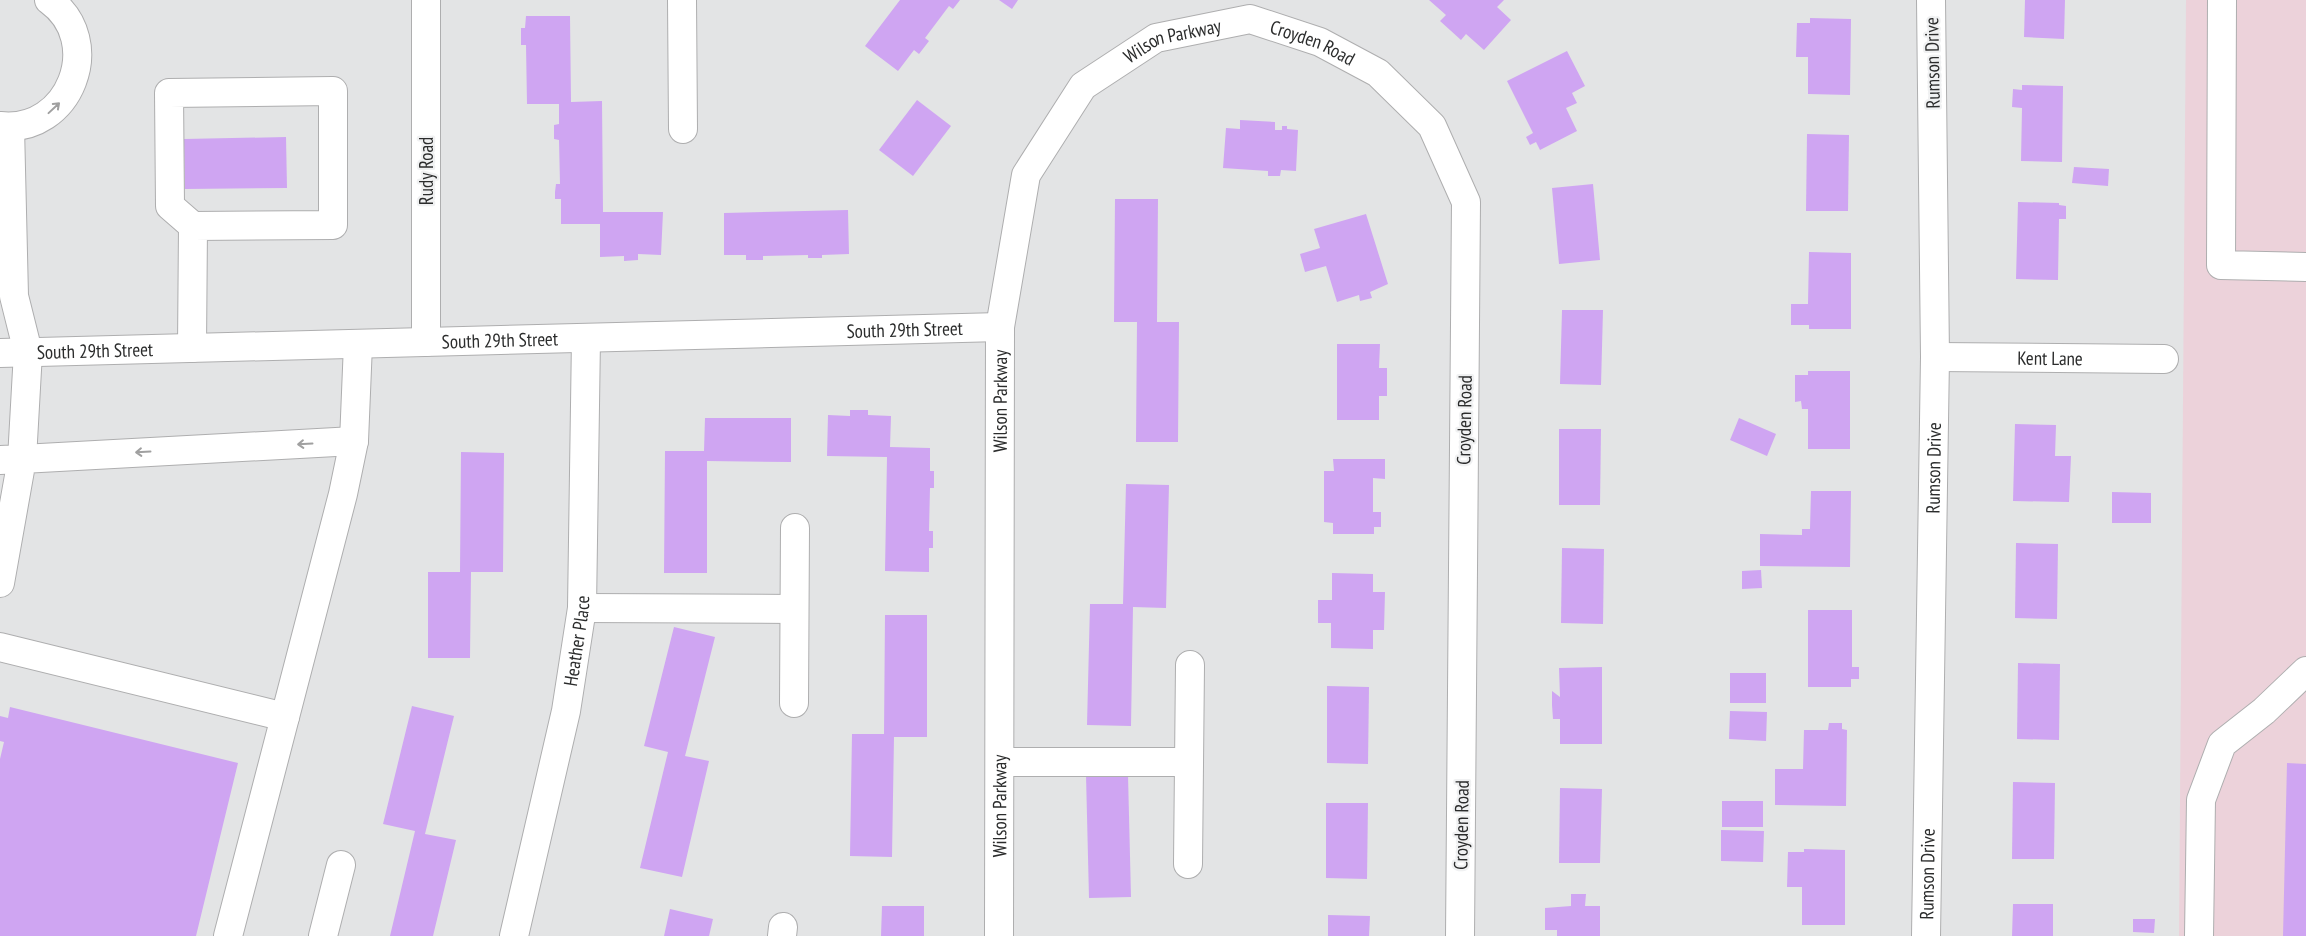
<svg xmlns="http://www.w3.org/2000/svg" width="2306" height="936" font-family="'PT Sans Narrow',sans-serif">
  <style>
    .commercial { fill: #ecd2da }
    .building { fill: #cfa5f2 }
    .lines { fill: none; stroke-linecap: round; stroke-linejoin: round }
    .minor-casing { stroke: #aeaeaf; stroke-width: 30 }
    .minor { stroke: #fff; stroke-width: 28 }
    .oneway { stroke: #a0a0a0 }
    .labels { text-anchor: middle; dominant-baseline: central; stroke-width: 4.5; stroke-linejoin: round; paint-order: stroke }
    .street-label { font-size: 19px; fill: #2b2c2c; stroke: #f0f1f2 }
  </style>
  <rect width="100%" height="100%" fill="#e3e4e5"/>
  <polygon class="commercial" points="2186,0 2306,0 2306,936 2179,936"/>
  <g class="building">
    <polygon points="900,0 960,0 953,9 949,6 925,38 929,41 919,54 914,50 898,71 865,46"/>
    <polygon points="999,0 1018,0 1012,9"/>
    <polygon points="1429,0 1504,0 1497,7 1511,20 1484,50 1466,34 1461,40 1450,30 1440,21 1446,15"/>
    <polygon points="2025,0 2065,0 2064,39 2024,37"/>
    <polygon points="526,16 570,16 571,102 602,101 603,212 663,212 661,255 638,254 638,260 624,261 624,256 600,257 600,224 561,224 561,199 555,199 555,192 556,184 560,184 559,140 554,139 554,125 559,124 559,104 527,104 526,45 521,45 521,28 525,28"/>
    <polygon points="1810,18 1851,19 1850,95 1808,94 1808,57 1796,57 1797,23 1810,23"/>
    <polygon points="1567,51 1585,86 1572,93 1577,103 1566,108 1577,131 1540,150 1536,142 1530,145 1526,137 1533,133 1507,81"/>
    <polygon points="2022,85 2063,86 2062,162 2021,161 2022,108 2012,107 2013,89 2022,90"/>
    <polygon points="917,100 951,126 913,176 879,150"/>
    <polygon points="1240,120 1275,122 1275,130 1282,130 1282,126 1287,126 1287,129 1298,130 1296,171 1281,170 1280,176 1268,176 1268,171 1223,168 1226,128 1240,129"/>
    <polygon points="1807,134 1849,135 1848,211 1806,211"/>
    <polygon points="286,137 287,188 185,189 184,139"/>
    <polygon points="2074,167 2109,169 2108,186 2072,183"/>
    <polygon points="1593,184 1600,260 1559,264 1552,188"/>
    <polygon points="1115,199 1158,199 1157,322 1179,322 1178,442 1136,442 1137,322 1114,322"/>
    <polygon points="2018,202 2059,203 2059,205 2066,206 2066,219 2059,219 2058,280 2016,279"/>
    <polygon points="848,210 849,254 822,255 822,258 808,258 808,255 763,256 763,260 746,260 746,255 724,255 724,213"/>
    <polygon points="1366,214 1388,284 1370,292 1372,298 1360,301 1359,295 1337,302 1326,266 1305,272 1300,254 1320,248 1314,229"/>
    <polygon points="1809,252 1851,253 1851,329 1809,329 1809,325 1791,325 1791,304 1808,304"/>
    <polygon points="1562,310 1603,310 1601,385 1560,384"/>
    <polygon points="1337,344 1380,344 1379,368 1387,368 1387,396 1379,396 1379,420 1337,420"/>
    <polygon points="1808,371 1850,371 1850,449 1808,449 1808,409 1802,409 1801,401 1795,402 1795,375 1808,375"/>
    <polygon points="850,410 868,410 868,415 891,416 890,447 930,448 930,471 934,471 934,488 930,488 929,531 933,531 933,548 929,548 929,572 885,571 887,457 827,456 828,415 850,416"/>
    <polygon points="705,418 791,418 791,462 707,461 707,573 664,573 665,451 704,451"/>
    <polygon points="1739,418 1776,434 1767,456 1730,440"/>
    <polygon points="2015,424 2056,425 2055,456 2071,456 2069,502 2013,501"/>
    <polygon points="1559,429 1601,429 1600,505 1559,505"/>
    <polygon points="461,452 504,453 503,572 471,572 470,658 428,658 428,572 460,572"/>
    <polygon points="1333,459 1385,459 1385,479 1373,478 1373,512 1381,512 1381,527 1374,527 1374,534 1333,534 1333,523 1324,522 1324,471 1334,471"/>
    <polygon points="1126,484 1169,485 1166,608 1133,607 1131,726 1087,725 1090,604 1123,604"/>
    <polygon points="1811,491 1851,491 1850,567 1760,566 1760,534 1802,535 1802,529 1810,529"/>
    <polygon points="2112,492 2151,493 2151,523 2112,523"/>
    <polygon points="2016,543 2058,544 2057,619 2015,618"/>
    <polygon points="1562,548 1604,549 1603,624 1561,623"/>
    <polygon points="1761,570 1762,588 1742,589 1742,571"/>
    <polygon points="1332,573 1373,574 1373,592 1385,592 1384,630 1373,630 1373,649 1331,648 1331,623 1318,623 1318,600 1332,600"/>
    <polygon points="1808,610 1852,610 1852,667 1859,667 1859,679 1851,679 1851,687 1808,687"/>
    <polygon points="885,615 927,615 927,737 894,737 892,857 850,856 852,734 884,734"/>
    <polygon points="674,627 715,637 685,756 709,761 682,877 640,868 668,752 644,746"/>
    <polygon points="2018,663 2060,664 2059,740 2017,739"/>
    <polygon points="1602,667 1602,744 1560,744 1560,719 1553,719 1552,705 1552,691 1560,697 1559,668"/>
    <rect x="1730" y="673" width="36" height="30"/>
    <polygon points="1327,686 1369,687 1368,764 1327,763"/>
    <polygon points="412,706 454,716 425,834 456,840 433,936 390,936 415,831 383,824"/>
    <polygon points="10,707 238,763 196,936 0,936 0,759 4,742 0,741 0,716 8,718"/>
    <polygon points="1730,711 1767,712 1766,741 1729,739"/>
    <polygon points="1829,723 1842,723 1842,729 1847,730 1846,806 1775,805 1775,769 1803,769 1804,730 1828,730"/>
    <polygon points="2287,763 2306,764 2306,936 2283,936"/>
    <polygon points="1086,775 1128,775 1131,897 1089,898"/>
    <polygon points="2013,782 2055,783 2054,859 2012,859"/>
    <polygon points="1560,788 1602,789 1600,863 1559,863"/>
    <rect x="1722" y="801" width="41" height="26"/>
    <polygon points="1326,803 1368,803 1367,879 1326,878"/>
    <polygon points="1721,830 1764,831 1763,862 1721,861"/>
    <polygon points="1804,849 1845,850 1845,925 1802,925 1802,887 1787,887 1788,852 1804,852"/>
    <polygon points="1571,894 1586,894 1585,906 1600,906 1600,936 1557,936 1557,930 1545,930 1545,908 1571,906"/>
    <polygon points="2013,904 2053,904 2053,936 2012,936"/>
    <polygon points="882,906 924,906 924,936 881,936"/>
    <polygon points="670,909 713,919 709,936 664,936"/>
    <polygon points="1328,915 1370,916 1369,936 1328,936"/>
    <polygon points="2133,919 2155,919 2154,933 2133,932"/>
  </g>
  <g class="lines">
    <defs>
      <g id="minor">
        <polyline points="426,0 426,342"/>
        <polyline points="682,0 683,129"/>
        <polyline points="2222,0 2221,265 2306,267"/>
        <path d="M0 126C70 134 106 41 49 0"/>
        <polyline points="192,348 193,226 333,225 333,91 169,93 170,206 193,226"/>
        <path id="s1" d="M0 353 1000 327"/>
        <path id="s2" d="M1935 357 2164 359"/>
        <polyline points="0,460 22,459 28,352 14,296 10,127"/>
        <polyline points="0,583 22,459 354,441"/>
        <polyline points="582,608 794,609"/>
        <polyline points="0,647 285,717"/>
        <polyline points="794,703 795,528"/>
        <polyline points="1000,762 1189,762"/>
        <polyline points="1188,864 1190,665"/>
        <polyline points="228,936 343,494 354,441 358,344"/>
        <polyline points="323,936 341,865"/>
        <path id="s3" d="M514 936 566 711 582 608 586 338"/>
        <polyline points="782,936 783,927"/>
        <path id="s4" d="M999 936 1000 327 1026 175 1083 86 1156 38 1250 19 1320 42 1378 73 1432 126 1466 202 1460 936"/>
        <path id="s5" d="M1926 936 1935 357 1931 0"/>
        <polyline points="2199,936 2201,800 2222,744 2264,711 2306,671"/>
      </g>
    </defs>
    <use href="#minor" class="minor-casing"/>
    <use href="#minor" class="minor"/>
  </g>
  <defs><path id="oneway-shaft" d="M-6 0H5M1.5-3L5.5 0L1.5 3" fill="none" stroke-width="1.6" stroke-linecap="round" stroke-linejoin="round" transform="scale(1.25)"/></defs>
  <g class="oneway">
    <use href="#oneway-shaft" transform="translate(54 108) rotate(-43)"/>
    <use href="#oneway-shaft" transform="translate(305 444) rotate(177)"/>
    <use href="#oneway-shaft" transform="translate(143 452) rotate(177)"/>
  </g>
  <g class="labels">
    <g class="street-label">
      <text stroke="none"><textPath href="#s4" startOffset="971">Wilson Parkway</textPath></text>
      <text stroke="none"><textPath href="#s4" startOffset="1119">Croyden Road</textPath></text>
      <text transform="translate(1932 63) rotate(-91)">Rumson Drive</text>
      <text transform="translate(426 171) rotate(-90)">Rudy Road</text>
      <text stroke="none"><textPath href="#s1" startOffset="905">South 29th Street</textPath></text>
      <text stroke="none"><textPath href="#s1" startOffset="500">South 29th Street</textPath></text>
      <text stroke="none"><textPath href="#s1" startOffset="95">South 29th Street</textPath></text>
      <text stroke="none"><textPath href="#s2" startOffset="115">Kent Lane</textPath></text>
      <text stroke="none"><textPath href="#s4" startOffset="535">Wilson Parkway</textPath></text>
      <text transform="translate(1464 420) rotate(-89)">Croyden Road</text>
      <text stroke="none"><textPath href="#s5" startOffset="468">Rumson Drive</textPath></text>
      <text stroke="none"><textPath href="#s3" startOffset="302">Heather Place</textPath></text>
      <text stroke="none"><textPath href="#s4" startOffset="130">Wilson Parkway</textPath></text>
      <text transform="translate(1461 825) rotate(-89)">Croyden Road</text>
      <text stroke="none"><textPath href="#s5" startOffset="62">Rumson Drive</textPath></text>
    </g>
  </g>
</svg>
